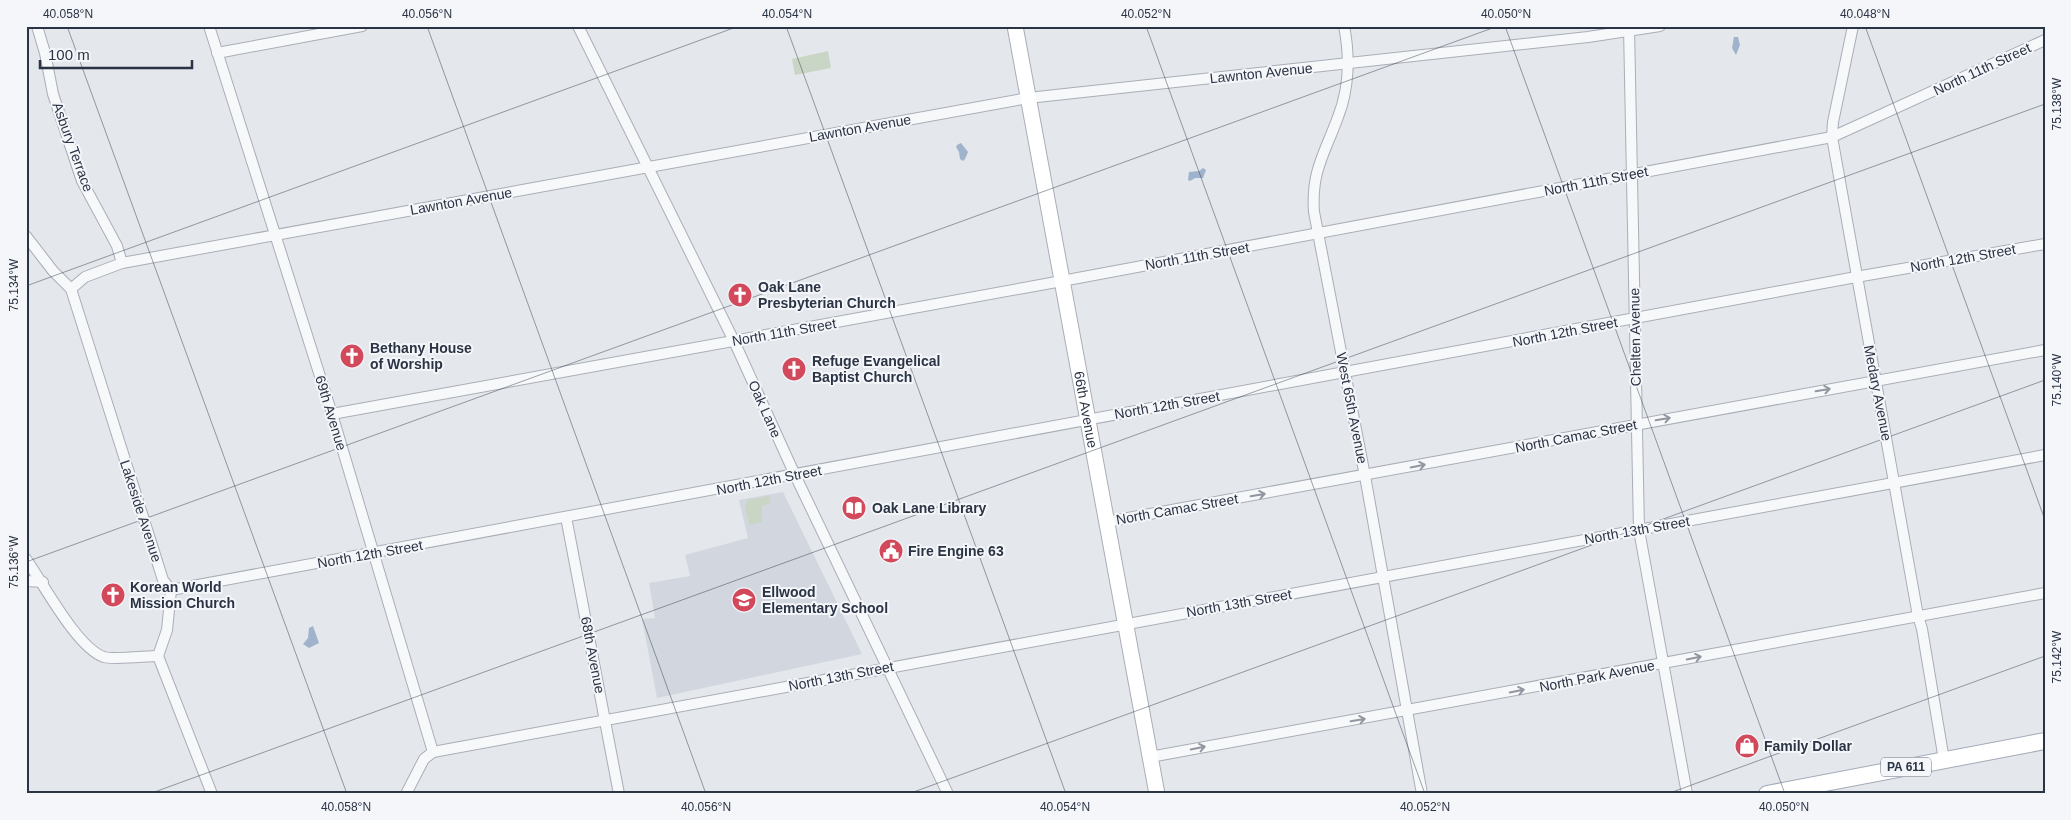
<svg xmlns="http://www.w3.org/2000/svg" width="2071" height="820" font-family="Helvetica,sans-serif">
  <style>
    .built { fill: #d2d6de }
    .green { fill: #c9d6c5 }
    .water { fill: #9fb4cc }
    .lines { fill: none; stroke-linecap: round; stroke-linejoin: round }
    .street-casing { stroke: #a9aeb7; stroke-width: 12 }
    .secondary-casing { stroke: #a9aeb7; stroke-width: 17 }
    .primary-casing { stroke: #a3abb8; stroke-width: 18 }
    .street { stroke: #f7f8fa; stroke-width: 10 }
    .secondary { stroke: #fff; stroke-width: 15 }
    .primary { stroke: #fff; stroke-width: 16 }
    .oneway { stroke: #9196a0 }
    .ticks { fill: none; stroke: #2b3445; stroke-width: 1; stroke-opacity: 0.45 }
    .labels { text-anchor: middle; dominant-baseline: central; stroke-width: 4; stroke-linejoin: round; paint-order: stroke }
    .shield { fill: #f4f6f9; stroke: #676e7b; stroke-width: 1 }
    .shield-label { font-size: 12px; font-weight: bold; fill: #2b3445 }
    .street-label { font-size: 14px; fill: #2b3445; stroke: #f4f6f9 }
    .poi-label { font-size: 14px; font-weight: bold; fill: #2b3445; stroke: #f4f6f9; text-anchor: start }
    .neatline { fill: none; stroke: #2b3445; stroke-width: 2 }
    .ticks-label { font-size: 12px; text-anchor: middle; fill: #2b3445 }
  </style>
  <rect width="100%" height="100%" fill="#e4e7ec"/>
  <polygon class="built" points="783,492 862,654 657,698 642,619 655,618 649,583 690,576 685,555 748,538 739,500"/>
  <g class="green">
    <polygon points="828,51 831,68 795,75 792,59"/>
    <polygon points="769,496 771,503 762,506 762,522 749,525 745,506 748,500"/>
  </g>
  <g class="water">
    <polygon points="1734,37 1738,37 1740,45 1736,55 1732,48"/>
    <polygon points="961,143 968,152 965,159 963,161 960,159 959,152 956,147 957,145"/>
    <polygon points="1203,168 1206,170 1203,178 1195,178 1190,181 1188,180 1189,172 1199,171"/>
    <polygon points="313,626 319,643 309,648 303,644 308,638 309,628"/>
  </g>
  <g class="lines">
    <defs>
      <g id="street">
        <polyline points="37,26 45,53 53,94 82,181 117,246 122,263"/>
        <polyline points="209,26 332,414 433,752 424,759 406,794"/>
        <polyline points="578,26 734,341 795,475 948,794"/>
        <path d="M1344 26C1350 56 1349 89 1338 117 1325 153 1311 171 1314 212L1365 476 1422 794"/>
        <polyline points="1853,26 1833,122 1832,137 1918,616 1922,629 1944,760"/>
        <polyline points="1629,27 1639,530 1687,794"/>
        <polyline points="217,53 362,26"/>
        <polyline points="26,236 53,271 71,289 163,580 171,590 167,630 158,656 212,794"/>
        <polyline points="71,289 85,277 122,263 1028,98 1588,37 1660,26"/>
        <polyline points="332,414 1062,281 1832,137 2045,40"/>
        <polyline points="566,517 619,794"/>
        <polyline points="1106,522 2045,350"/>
        <path d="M26 559C43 583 77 648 104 657 112 660 147 656 158 656"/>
        <polyline points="26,581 43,582"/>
        <polyline points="171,590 1856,277 2045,244"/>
        <polyline points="433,752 2045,455"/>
        <polyline points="1150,757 2045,593"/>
      </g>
      <g id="secondary">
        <path id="s1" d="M1015 26 1157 794"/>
      </g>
      <polyline id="primary" points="1767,794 2045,741"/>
    </defs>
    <use href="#street" class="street-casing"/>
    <use href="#secondary" class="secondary-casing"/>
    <use href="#primary" class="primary-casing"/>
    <use href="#street" class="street"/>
    <use href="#secondary" class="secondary"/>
    <use href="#primary" class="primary"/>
  </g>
  <defs><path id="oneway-shaft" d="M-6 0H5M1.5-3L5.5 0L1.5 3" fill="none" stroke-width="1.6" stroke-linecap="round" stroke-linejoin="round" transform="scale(1.25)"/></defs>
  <g class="oneway">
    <use href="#oneway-shaft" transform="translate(1823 390) rotate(-10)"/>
    <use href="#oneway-shaft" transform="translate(1663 419) rotate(-10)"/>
    <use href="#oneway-shaft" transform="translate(1418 466) rotate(-11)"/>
    <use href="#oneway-shaft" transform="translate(1258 495) rotate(-10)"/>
    <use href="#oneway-shaft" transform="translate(1694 658) rotate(-11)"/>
    <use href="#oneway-shaft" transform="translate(1517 691) rotate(-11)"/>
    <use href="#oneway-shaft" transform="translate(1358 720) rotate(-10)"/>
    <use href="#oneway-shaft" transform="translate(1198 748) rotate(-11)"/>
  </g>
  <path class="ticks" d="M67 26 347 794M427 26 706 794M786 26 1066 794M1146 26 1425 794M1505 26 1785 794M1865 26 2045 520M26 286 739 26M26 562 1498 26M149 794 2045 104M908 794 2045 380M1667 794 2045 656"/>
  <defs>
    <symbol id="church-disc" viewBox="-11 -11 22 22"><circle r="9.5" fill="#d1495b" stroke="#f4f6f9"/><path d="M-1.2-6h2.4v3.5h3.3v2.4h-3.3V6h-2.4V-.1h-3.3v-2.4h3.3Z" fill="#fff"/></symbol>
    <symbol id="library-disc" viewBox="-11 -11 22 22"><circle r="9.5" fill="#d1495b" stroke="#f4f6f9"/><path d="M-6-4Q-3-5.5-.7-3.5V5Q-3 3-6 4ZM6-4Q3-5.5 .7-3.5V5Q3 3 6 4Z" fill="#fff"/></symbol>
    <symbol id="civic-disc" viewBox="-11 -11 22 22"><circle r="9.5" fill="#d1495b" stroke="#f4f6f9"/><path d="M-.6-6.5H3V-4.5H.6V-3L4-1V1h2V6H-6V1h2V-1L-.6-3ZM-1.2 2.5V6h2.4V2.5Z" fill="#fff"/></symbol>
    <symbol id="school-disc" viewBox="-11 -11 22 22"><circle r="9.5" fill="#d1495b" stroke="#f4f6f9"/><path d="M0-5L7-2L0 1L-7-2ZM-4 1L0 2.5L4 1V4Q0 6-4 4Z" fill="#fff"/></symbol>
    <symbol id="shop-disc" viewBox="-11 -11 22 22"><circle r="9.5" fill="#d1495b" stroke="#f4f6f9"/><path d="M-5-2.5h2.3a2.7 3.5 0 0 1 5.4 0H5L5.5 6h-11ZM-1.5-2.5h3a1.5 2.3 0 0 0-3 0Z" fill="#fff"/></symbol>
  </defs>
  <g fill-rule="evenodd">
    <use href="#church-disc" x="726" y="281" width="28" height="28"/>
    <use href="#church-disc" x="338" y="342" width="28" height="28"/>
    <use href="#church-disc" x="780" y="355" width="28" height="28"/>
    <use href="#library-disc" x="840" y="494" width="28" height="28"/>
    <use href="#civic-disc" x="877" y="537" width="28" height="28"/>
    <use href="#church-disc" x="99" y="581" width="28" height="28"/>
    <use href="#school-disc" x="730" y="586" width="28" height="28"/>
    <use href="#shop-disc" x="1733" y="732" width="28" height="28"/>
  </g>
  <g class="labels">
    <rect class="shield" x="1881" y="757.5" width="50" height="19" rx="4"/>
    <g class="shield-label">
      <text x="1906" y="767">PA 611</text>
    </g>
    <g class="street-label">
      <text transform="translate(1982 69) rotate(-25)">North 11th Street</text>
      <text transform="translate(1261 73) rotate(-6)">Lawnton Avenue</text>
      <text transform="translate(860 128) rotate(-10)">Lawnton Avenue</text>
      <text transform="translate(73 147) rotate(70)">Asbury Terrace</text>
      <text transform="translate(1596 181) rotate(-11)">North 11th Street</text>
      <text transform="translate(461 201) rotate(-10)">Lawnton Avenue</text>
      <text transform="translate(1197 256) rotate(-10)">North 11th Street</text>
      <text transform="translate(1963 258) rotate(-10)">North 12th Street</text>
      <text transform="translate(784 332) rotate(-10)">North 11th Street</text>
      <text transform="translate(1565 332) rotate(-11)">North 12th Street</text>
      <text transform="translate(1635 337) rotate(-91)">Chelten Avenue</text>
      <text transform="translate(1878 393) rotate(79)">Medary Avenue</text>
      <text transform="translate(1167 405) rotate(-10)">North 12th Street</text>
      <text transform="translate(1352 408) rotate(79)">West 65th Avenue</text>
      <text transform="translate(765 409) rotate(66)">Oak Lane</text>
      <text stroke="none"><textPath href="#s1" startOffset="390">66th Avenue</textPath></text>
      <text transform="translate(331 413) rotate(73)">69th Avenue</text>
      <text transform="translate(1576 436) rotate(-11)">North Camac Street</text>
      <text transform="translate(769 480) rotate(-11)">North 12th Street</text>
      <text transform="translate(1177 509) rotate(-10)">North Camac Street</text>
      <text transform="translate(141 511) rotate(72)">Lakeside Avenue</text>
      <text transform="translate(1637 530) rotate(-10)">North 13th Street</text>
      <text transform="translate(370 554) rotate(-10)">North 12th Street</text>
      <text transform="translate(1239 603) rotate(-10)">North 13th Street</text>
      <text transform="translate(593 655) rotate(79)">68th Avenue</text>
      <text transform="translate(841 676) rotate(-11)">North 13th Street</text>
      <text transform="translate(1597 676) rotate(-11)">North Park Avenue</text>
    </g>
    <g class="poi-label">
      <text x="758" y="287">Oak Lane<tspan x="758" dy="16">Presbyterian Church</tspan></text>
      <text x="370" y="348">Bethany House<tspan x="370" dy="16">of Worship</tspan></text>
      <text x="812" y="361">Refuge Evangelical<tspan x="812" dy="16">Baptist Church</tspan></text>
      <text x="872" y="508">Oak Lane Library</text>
      <text x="908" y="551">Fire Engine 63</text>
      <text x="130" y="587">Korean World<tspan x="130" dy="16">Mission Church</tspan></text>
      <text x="762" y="592">Ellwood<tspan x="762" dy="16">Elementary School</tspan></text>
      <text x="1764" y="746">Family Dollar</text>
    </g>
  </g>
  <rect width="2071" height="820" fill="none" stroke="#f4f6f9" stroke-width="55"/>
  <path d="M40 60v8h152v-8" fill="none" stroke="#2b3445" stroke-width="2.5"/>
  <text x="48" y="60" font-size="15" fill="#2b3445" stroke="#f4f6f9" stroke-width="4" paint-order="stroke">100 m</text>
  <rect x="28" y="28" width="2016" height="764" class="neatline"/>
  <g class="ticks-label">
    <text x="68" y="18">40.058°N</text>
    <text x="427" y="18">40.056°N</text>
    <text x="787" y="18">40.054°N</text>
    <text x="1146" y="18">40.052°N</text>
    <text x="1506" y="18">40.050°N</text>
    <text x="1865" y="18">40.048°N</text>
    <text transform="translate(2057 104) rotate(-90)" y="4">75.138°W</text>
    <text transform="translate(14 285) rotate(-90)" y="4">75.134°W</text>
    <text transform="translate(2057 380) rotate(-90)" y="4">75.140°W</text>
    <text transform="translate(14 562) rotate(-90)" y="4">75.136°W</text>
    <text transform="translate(2057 657) rotate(-90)" y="4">75.142°W</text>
    <text x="346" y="811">40.058°N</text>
    <text x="706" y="811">40.056°N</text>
    <text x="1065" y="811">40.054°N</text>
    <text x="1425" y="811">40.052°N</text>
    <text x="1784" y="811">40.050°N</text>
  </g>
</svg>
